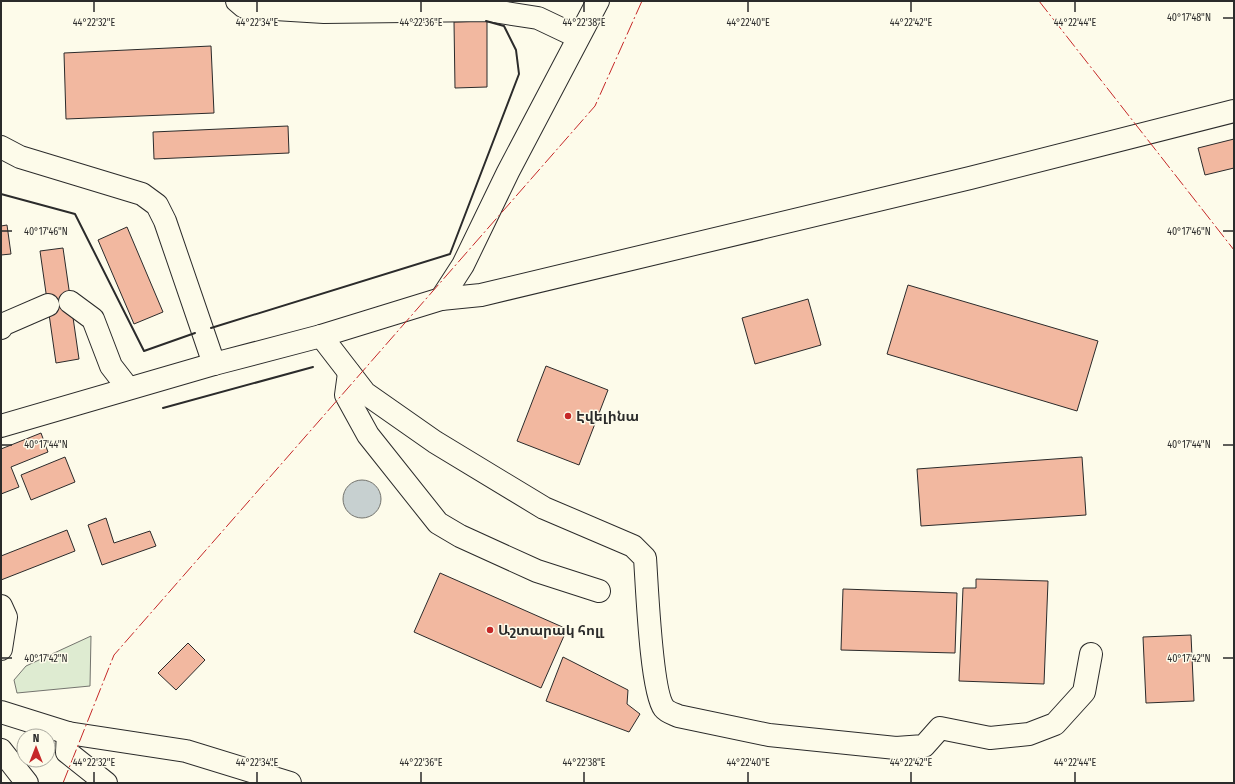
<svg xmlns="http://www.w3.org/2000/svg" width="1235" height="784" font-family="'Fira Sans Condensed','Noto Sans Armenian',sans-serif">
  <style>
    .green { fill: #deebd1; stroke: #74746e }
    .water { fill: #c7d0d0; stroke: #74746e }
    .building { fill: #f2b8a0; stroke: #2b2b2b }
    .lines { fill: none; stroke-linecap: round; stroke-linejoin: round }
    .minor-casing { stroke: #2b2b2b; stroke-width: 24 }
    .minor { stroke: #fdfbea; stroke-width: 22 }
    .wall { stroke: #2b2b2b; stroke-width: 2 }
    .power { stroke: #c62828; stroke-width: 1; stroke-dasharray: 14 3 2 3; stroke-linecap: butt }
    .ticks { fill: none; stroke: #2b2b2b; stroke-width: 1.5 }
    .poi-dot { fill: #c62828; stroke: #fdfbea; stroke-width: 1.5 }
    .labels { text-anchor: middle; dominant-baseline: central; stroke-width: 3; stroke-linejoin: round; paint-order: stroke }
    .poi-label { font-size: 14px; font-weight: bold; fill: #2b2b2b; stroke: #fdfbea; text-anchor: start }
    .ticks-label { font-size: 10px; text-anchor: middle; fill: #2b2b2b; stroke: #fdfbea; stroke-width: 3; stroke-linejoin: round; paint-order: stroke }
  </style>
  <rect width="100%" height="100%" fill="#fdfbea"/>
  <polygon class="green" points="91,636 90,686 17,693 14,680 26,666"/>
  <circle class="water" cx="362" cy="499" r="19"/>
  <g class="building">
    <polygon points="487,21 487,87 455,88 454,22"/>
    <polygon points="211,46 214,113 66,119 64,53"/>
    <polygon points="288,126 289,153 154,159 153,132"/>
    <polygon points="1234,139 1234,168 1205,175 1198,148"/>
    <polygon points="7,225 11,254 1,255 1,226"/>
    <polygon points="127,227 163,312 134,324 98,240"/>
    <polygon points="63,248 79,359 56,363 40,251"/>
    <polygon points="908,285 1098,341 1077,411 887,354"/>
    <polygon points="808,299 821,345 755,364 742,318"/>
    <polygon points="546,366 608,390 579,465 517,441"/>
    <polygon points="41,433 48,452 11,467 19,487 1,494 1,449"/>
    <polygon points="65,457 75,482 31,500 21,475"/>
    <polygon points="1082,457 1086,515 921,526 917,469"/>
    <polygon points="106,518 114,543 150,531 156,546 102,565 88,525"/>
    <polygon points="67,530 75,551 1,580 1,556"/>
    <polygon points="440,573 567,629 541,688 414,632"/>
    <polygon points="976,579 1048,581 1044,684 959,681 963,588 976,588"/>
    <polygon points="843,589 957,593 955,653 841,650"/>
    <polygon points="1191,635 1194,701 1146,703 1143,637"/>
    <polygon points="188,643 205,660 176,690 158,673"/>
    <polygon points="563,657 628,690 627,704 640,714 629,732 546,701"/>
  </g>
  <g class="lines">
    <defs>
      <g id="minor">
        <polyline points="237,1 244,7 324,12 487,10 538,18 578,37"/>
        <polyline points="1,147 20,157 142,194 157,205 165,221 214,364"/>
        <polyline points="441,299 463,265 508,172 598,1"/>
        <polyline points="70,302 93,319 111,366 128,388"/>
        <polyline points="1,328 2,325 48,305"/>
        <path d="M321 336 365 393 435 442 544 508 633 546 645 558C647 585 651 691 664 708 667 712 674 714 678 716L769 735 896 748 924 746 940 728 990 738 1029 734 1055 724 1084 692 1091 654"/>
        <polyline points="349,373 346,395 368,435 438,523 460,536 537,571 599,591"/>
        <polyline points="1,426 214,364 321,336 441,299 481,295 970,178 1234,111"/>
        <polyline points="1,606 6,617 1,649"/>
        <polyline points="1,712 68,733 186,751 290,783"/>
        <polyline points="68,733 67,752 106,783"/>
        <polyline points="1,750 27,783"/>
      </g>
    </defs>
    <use href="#minor" class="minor-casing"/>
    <use href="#minor" class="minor"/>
    <g class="wall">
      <polyline points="1,194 75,214 144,351 195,333"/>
      <polyline points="211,328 450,254 519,74 516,50 504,26 486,21"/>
      <polyline points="163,408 313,367"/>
    </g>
    <g class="power">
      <polyline points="1039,1 1234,250"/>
      <polyline points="63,783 114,655 595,106 642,1"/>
    </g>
  </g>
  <path class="ticks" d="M94 2V12M257 2V12M421 2V12M584 2V12M748 2V12M911 2V12M1075 2V12M1223 18H1233M2 231H12M1223 231H1233M2 445H12M1223 445H1233M2 658H12M1223 658H1233M94 772V782M257 772V782M421 772V782M584 772V782M748 772V782M911 772V782M1075 772V782"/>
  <g class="poi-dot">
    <circle cx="568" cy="416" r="4"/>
    <circle cx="490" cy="630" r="4"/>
  </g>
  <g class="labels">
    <g class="poi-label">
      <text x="576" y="416">Էվելինա</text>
      <text x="498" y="630">Աշտարակ հոլլ</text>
    </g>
  </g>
  <g class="ticks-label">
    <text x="1189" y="21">40°17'48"N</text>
    <text x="94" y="26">44°22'32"E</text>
    <text x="257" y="26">44°22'34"E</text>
    <text x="421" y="26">44°22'36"E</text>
    <text x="584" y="26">44°22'38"E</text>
    <text x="748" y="26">44°22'40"E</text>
    <text x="911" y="26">44°22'42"E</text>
    <text x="1075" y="26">44°22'44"E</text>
    <text x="46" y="235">40°17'46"N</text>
    <text x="1189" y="235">40°17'46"N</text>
    <text x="46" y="448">40°17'44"N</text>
    <text x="1189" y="448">40°17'44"N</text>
    <text x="46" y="662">40°17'42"N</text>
    <text x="1189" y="662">40°17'42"N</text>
    <text x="94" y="766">44°22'32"E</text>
    <text x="257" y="766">44°22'34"E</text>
    <text x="421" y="766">44°22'36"E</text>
    <text x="584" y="766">44°22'38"E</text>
    <text x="748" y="766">44°22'40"E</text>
    <text x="911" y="766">44°22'42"E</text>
    <text x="1075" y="766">44°22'44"E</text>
  </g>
  <rect width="1235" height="784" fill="none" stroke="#2b2b2b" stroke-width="4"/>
  <g transform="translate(36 748)"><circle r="19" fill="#fdfbea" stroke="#a9a89e"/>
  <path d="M0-3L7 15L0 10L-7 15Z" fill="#c62828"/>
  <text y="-6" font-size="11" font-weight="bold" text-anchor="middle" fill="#2b2b2b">N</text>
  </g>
</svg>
